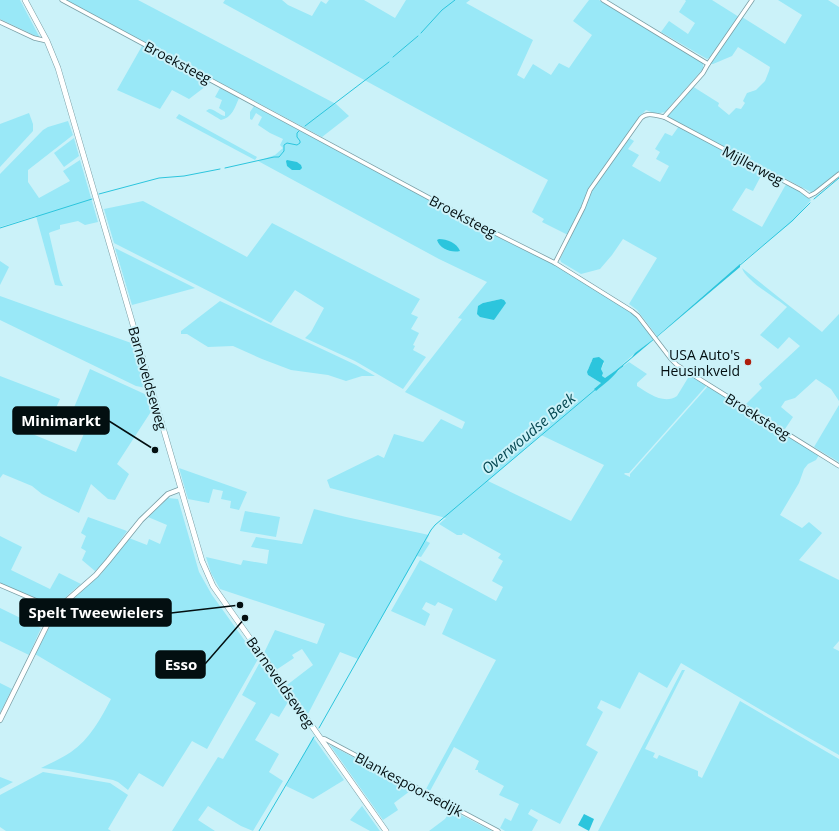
<svg xmlns="http://www.w3.org/2000/svg" width="839" height="831" font-family="'Open Sans',sans-serif">
  <style>
    .green { fill: #99e8f7; fill-rule: evenodd }
    .water { fill: #2cc5dd }
    .lines { fill: none; stroke-linecap: round; stroke-linejoin: round }
    .stream { stroke: #2cc5dd; stroke-width: 1 }
    .minor-casing { stroke: #7a9ea5; stroke-width: 5 }
    .tertiary-casing { stroke: #7a9ea5; stroke-width: 6 }
    .secondary-casing { stroke: #7a9ea5; stroke-width: 6 }
    .minor { stroke: #fff; stroke-width: 3.5 }
    .tertiary { stroke: #fff; stroke-width: 4.5 }
    .secondary { stroke: #fff; stroke-width: 5 }
    .poi-dot { fill: #ae1f0e; stroke: #cbf2f9; stroke-width: 1.5 }
    .labels { text-anchor: middle; dominant-baseline: central; stroke-width: 4; stroke-linejoin: round; paint-order: stroke }
    .street-label { font-size: 14px; fill: #030f11; stroke: #cbf2f9 }
    .poi-label { font-size: 14px; fill: #030f11; stroke: #cbf2f9; text-anchor: end }
    .water-label { font-size: 15px; font-style: italic; fill: #064852; stroke: #cbf2f9 }
    .leader { fill: none; stroke: #030f11; stroke-width: 1.5 }
    .callout-dot { fill: #030f11; stroke: #cbf2f9; stroke-width: 1.5 }
    .callout { fill: #030f11; stroke: #030f11; stroke-width: 1.5 }
    .callout-label { font-size: 15px; text-anchor: middle; font-weight: bold; fill: #fff }
  </style>
  <rect width="100%" height="100%" fill="#cbf2f9"/>
  <g class="green">
    <polygon points="0,0 20,0 40,38 0,19"/>
    <polygon points="65,0 138,0 336,104 349,116 322,137"/>
    <polygon points="225,0 282,0 288,5 312,16 321,1 326,4 329,0 364,0 395,18 406,0 470,0 466,3 533,40 517,75 524,79 533,64 551,75 559,63 569,68 592,35 573,21 589,0 599,0 703,63 703,69 665,112 656,114 646,110 641,115 588,190 583,206 568,235 542,222 544,219 532,212 548,180 223,3"/>
    <polygon points="685,0 712,0 739,17 709,58 707,59 661,32 669,21 688,34 695,23 679,12 686,1"/>
    <polygon points="778,0 828,0 839,7 839,171 813,193 668,118 668,115 692,86 719,103 718,106 729,115 736,108 741,109 745,103 743,101 747,93 756,90 765,81 769,71 770,67 738,47 732,56 713,64 710,64 742,17 785,44 802,15"/>
    <polygon points="142,46 148,49 210,83 189,99 172,90 160,109 117,90"/>
    <path d="M220 88 239 98C235 107 232 118 221 120L206 111 209 109C215 109 219 115 225 116V112L219 108 222 100 215 97Z"/>
    <path d="M254 106 440 205 571 273 634 313 655 338 635 353 615 371 605 378 602 377 603 373 601 369 604 363 591 361V364L588 369V375L601 383 594 389C598 387 602 385 606 382 614 376 620 368 629 362L647 374 637 383V386C648 393 664 405 677 396L691 373 707 385 629 473H625L624 474 630 477V474L709 385 819 455 816 460 808 464 804 469 799 483 780 515 802 528 809 522 822 533 799 560 839 580V641L833 648 839 651V755L795 730 681 663 667 688 639 672 620 709 601 700 597 708 603 712 586 745 598 752 560 824 531 809 528 814 538 820 532 831H505L500 828 505 818 511 821 519 804 499 795 504 786 478 772V770H475L479 761 454 747 430 791 426 789 496 660 442 634 453 609 438 602 435 606 426 602 422 609 430 614 425 626 391 611 420 560 496 601 503 587 492 581 503 561 498 558 501 554 463 533 462 535H457L439 524 446 518 330 488 327 480 378 455 384 458 394 434 423 442 441 419 462 429 465 422 405 392 462 319 458 318 487 282 439 259 258 161 275 155 283 148 280 145 283 139 270 133 258 125 262 117 256 113 252 120 250 119V112ZM501 299 497 314 494 320 483 303ZM541 435 604 465 571 521 488 481Z"/>
    <polygon points="29,113 33,124 33,131 0,167 0,124"/>
    <polygon points="179,114 257,157 255,160 176,118"/>
    <polygon points="68,121 73,135 28,170 28,182 39,198 70,181 63,171 80,160 98,222 85,225 78,221 60,225 60,229 51,232 49,233 60,280 63,286 61,286 55,285 36,216 0,227 0,174 43,130 48,127"/>
    <polygon points="679,126 763,172 753,191 746,188 732,210 762,227 785,186 787,184 800,191 811,200 793,221 740,264 657,336 637,310 629,304 657,258 623,239 612,255 600,269 581,274 561,262 560,259 582,214 592,188 629,138 634,141 628,149 639,155 632,166 660,182 669,166 656,159 660,152 655,149 665,133 672,136"/>
    <polygon points="74,138 79,156 64,167 54,153"/>
    <polygon points="143,201 247,257 272,223 420,299 411,314 418,317 411,329 419,333 413,345 415,346 413,350 426,357 403,389 355,361 305,338 311,332 324,308 295,290 271,323 114,243 104,209"/>
    <polygon points="115,248 195,288 132,305"/>
    <polygon points="0,261 9,267 0,285"/>
    <path d="M742 268 822 332 839 314V401L831 389 816 379 795 398 785 401 781 407 793 417 785 429 746 404 762 388 759 384 800 346 789 337 778 349 760 335 787 307C776 298 746 281 742 268Z"/>
    <polygon points="0,296 134,344 146,388 136,386 0,320"/>
    <polygon points="220,301 356,365 375,376 362,376 346,381 328,375 291,370 262,359 233,346 208,347 187,334 181,334 181,331"/>
    <polygon points="90,369 149,396 152,410 117,464 129,474 115,500 108,499 91,484 79,513 42,494 32,486 3,474 0,478 0,376 60,399 51,419 29,408 27,414 32,416 25,431 76,452 86,429 68,422"/>
    <polygon points="839,405 839,462 814,447"/>
    <polygon points="179,468 247,492 239,510 230,508 231,501 221,499 223,491 213,489 209,503 188,499"/>
    <path d="M168 498 178 499 199 572 212 595 258 659 207 749 192 741 163 787 139 773 128 790 118 782 113 780 68 771 41 768C51 763 62 758 71 752 90 739 101 718 111 699L35 654 52 622 59 612 101 574 129 538 147 545 149 539 160 544 167 525 148 517Z"/>
    <polygon points="314,509 346,517 429,535 426,541 430,543 421,557 417,556 358,659 340,652 308,714 287,685 313,665 302,649 292,655 294,658 276,670 264,653 275,630 317,644 325,624 220,589 211,573 206,557 241,565 243,560 267,564 269,550 251,547 256,537 302,544"/>
    <polygon points="245,511 280,517 276,537 240,531"/>
    <polygon points="88,517 127,531 107,559 95,571 82,560 86,551 81,548 86,536 81,533"/>
    <polygon points="0,536 22,547 11,570 50,589 59,573 81,584 70,593 56,608 0,583"/>
    <polygon points="0,608 41,628 29,655 0,641"/>
    <polygon points="260,662 288,702 279,717 271,713 255,740 279,754 269,772 283,781 253,831 241,826 208,806 198,820 215,831 172,831 218,757 223,759 256,703 242,695"/>
    <polygon points="682,670 685,670 645,749 655,753 653,757 657,759 659,755 698,771 698,776 702,778 740,701 839,759 839,831 598,831"/>
    <polygon points="0,683 12,689 0,713"/>
    <polygon points="313,737 344,780 313,799 286,786"/>
    <polygon points="330,745 437,801 435,804 410,791 394,803 398,810 383,820"/>
    <polygon points="43,772 110,783 128,795 108,829 111,831 6,831 0,827 0,795"/>
    <polygon points="0,777 13,782 0,789"/>
    <polygon points="362,806 380,831 370,831 350,820"/>
    <polygon points="453,811 492,831 429,831 445,819 447,816"/>
  </g>
  <g class="water">
    <polygon points="287,160 297,162 301,165 302,168 300,170 292,170 287,166 286,161"/>
    <path d="M439 239C447 239 457 243 460 251 451 253 440 249 437 240Z"/>
    <path d="M740 264V267L619 369C615 376 603 385 596 391L594 389 601 383 588 375 587 372 593 358 599 357 604 361 601 369 603 373 602 376 605 378 615 371 632 357 635 353 655 338Z"/>
    <polygon points="501,299 504,300 506,303 494,320 480,317 477,314 478,306 483,303"/>
    <polygon points="584,814 594,819 589,831 578,825"/>
  </g>
  <g class="lines">
    <g class="stream">
      <polyline points="421,33 442,10 455,0"/>
      <polyline points="393,57 418,36"/>
      <polyline points="305,126 389,62"/>
      <polyline points="225,168 274,157 279,157 284,151 284,145 287,143 297,145 300,143 300,141 297,137 297,133 299,131"/>
      <polyline points="99,194 159,178 184,176 220,169"/>
      <polyline points="814,199 839,178"/>
      <polyline points="0,228 92,199"/>
      <polyline points="739,266 792,221 810,203"/>
      <polyline points="618,370 623,366"/>
      <polyline points="319,728 431,530 435,525 596,389"/>
      <polyline points="259,831 314,737"/>
    </g>
    <defs>
      <g id="minor">
        <polyline points="62,0 485,228 555,263 632,311 638,316 671,359 677,365 839,466"/>
        <polyline points="0,22 34,38 47,41"/>
        <polyline points="708,64 752,0"/>
        <polyline points="664,117 801,190 809,196 815,193 839,174"/>
        <path d="M555 263 583 208 590 190 641 118C647 112 655 115 664 117L703 73 708 64 603 0"/>
        <polyline points="0,585 58,610"/>
        <polyline points="320,738 325,739 498,831"/>
      </g>
      <polyline id="tertiary" points="0,720 48,623 63,604 96,575 108,561 141,520 168,494 181,489"/>
      <polyline id="secondary" points="25,0 47,41 58,68 202,561 213,586 386,831"/>
    </defs>
    <use href="#minor" class="minor-casing"/>
    <use href="#tertiary" class="tertiary-casing"/>
    <use href="#secondary" class="secondary-casing"/>
    <use href="#minor" class="minor"/>
    <use href="#tertiary" class="tertiary"/>
    <use href="#secondary" class="secondary"/>
  </g>
  <circle class="poi-dot" cx="748" cy="362" r="4"/>
  <g class="labels">
    <g class="street-label">
      <text transform="translate(178 62) rotate(28)">Broeksteeg</text>
      <text transform="translate(753 165) rotate(28)">Mijllerweg</text>
      <text transform="translate(463 216) rotate(28)">Broeksteeg</text>
      <text transform="translate(148 378) rotate(74)">Barneveldseweg</text>
      <text transform="translate(758 416) rotate(32)">Broeksteeg</text>
      <text transform="translate(281 682) rotate(55)">Barneveldseweg</text>
      <text transform="translate(409 784) rotate(28)">Blankespoorsedijk</text>
    </g>
    <g class="poi-label">
      <text x="740" y="354">USA Auto's<tspan x="740" dy="16">Heusinkveld</tspan></text>
    </g>
    <g class="water-label">
      <text transform="translate(528 433) rotate(-40)">Overwoudse Beek</text>
    </g>
  </g>
  <path class="leader" d="M155 450L109 421M240 605L171 613M245 618L205 664"/>
  <g class="callout-dot">
    <circle cx="155" cy="450" r="4"/>
    <circle cx="240" cy="605" r="4"/>
    <circle cx="245" cy="618" r="4"/>
  </g>
  <g class="callout">
    <rect x="13" y="407" width="96" height="27" rx="4"/>
    <rect x="20" y="599" width="151" height="27" rx="4"/>
    <rect x="156" y="651" width="49" height="27" rx="4"/>
  </g>
  <g class="callout-label">
    <text x="61" y="426">Minimarkt</text>
    <text x="96" y="618">Spelt Tweewielers</text>
    <text x="181" y="670">Esso</text>
  </g>
</svg>
